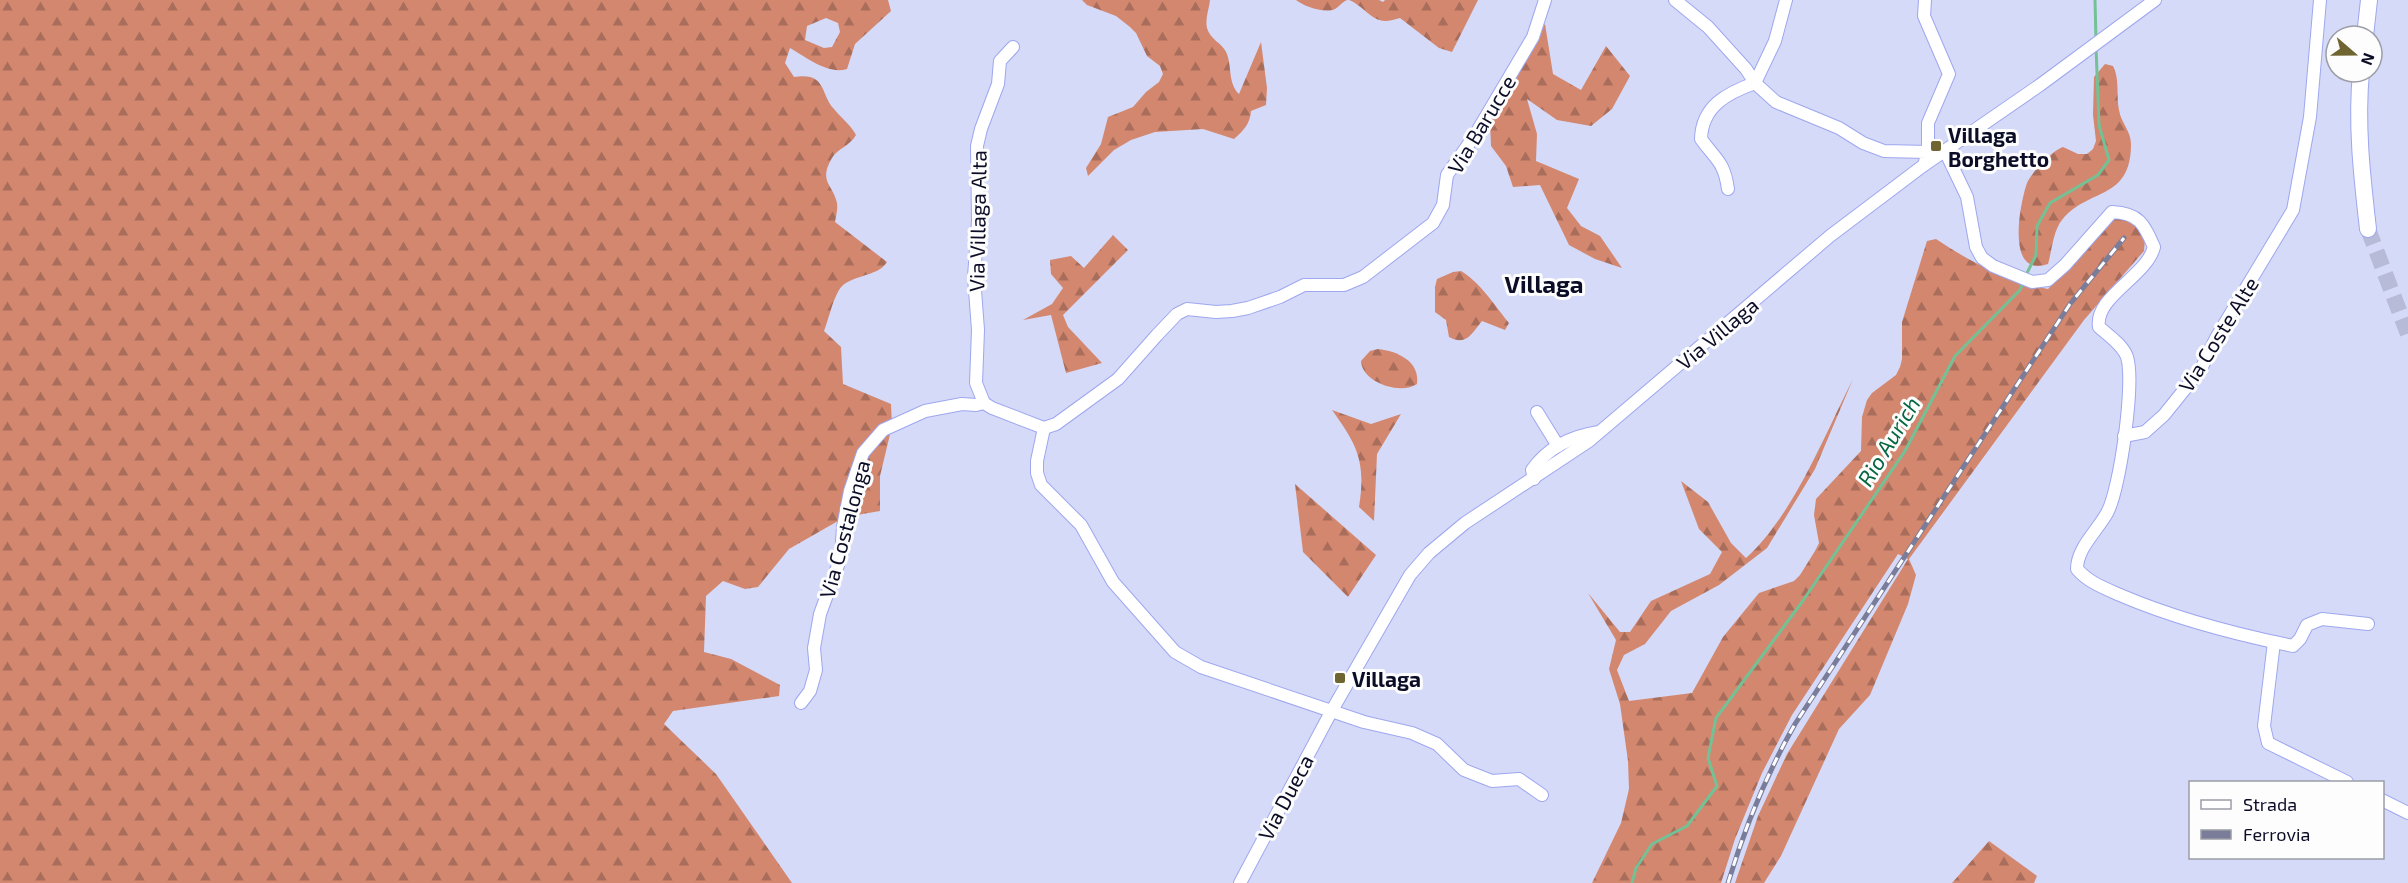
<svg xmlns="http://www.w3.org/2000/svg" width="2408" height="883" font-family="'Exo 2',sans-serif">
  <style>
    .forest { fill: url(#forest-firs); fill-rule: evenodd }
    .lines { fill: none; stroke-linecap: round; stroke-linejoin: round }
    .stream { stroke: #73c195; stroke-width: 3 }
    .highway-tunnel { stroke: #b7bbd8; stroke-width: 16; stroke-dasharray: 16 8; stroke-linecap: butt }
    .minor-casing { stroke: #9ea7ef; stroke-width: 14 }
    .highway-casing { stroke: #9ea7ef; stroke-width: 18 }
    .minor { stroke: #fff; stroke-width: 12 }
    .highway { stroke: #fff; stroke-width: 16 }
    .rail-casing { stroke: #7a7d99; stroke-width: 5 }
    .rail { stroke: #fdfdfd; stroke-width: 3; stroke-dasharray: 9; stroke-linecap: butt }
    .poi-dot { fill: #6f6531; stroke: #fdfdfd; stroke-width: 2 }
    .labels { text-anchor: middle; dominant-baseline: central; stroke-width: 6; stroke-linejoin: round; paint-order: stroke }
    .street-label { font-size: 21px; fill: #0b0c26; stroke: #fdfdfd }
    .poi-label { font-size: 21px; font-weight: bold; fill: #0b0c26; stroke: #fdfdfd; text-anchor: start }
    .water-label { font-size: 22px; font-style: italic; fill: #05673f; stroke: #fdfdfd }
    .quarter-label { font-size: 24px; font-weight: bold; fill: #0b0c26; stroke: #fdfdfd }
  </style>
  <defs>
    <pattern id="forest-firs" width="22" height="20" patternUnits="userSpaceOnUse" patternTransform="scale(1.5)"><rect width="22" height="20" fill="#d3876f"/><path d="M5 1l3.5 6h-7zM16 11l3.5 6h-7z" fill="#a96d5b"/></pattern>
  </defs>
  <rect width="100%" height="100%" fill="#d5daf8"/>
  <g class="forest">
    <path d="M0 0H888L891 11 855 44 847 69C828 75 806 57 790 48L785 63 794 77C827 72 820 94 834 109 841 118 850 124 856 135 850 146 838 148 832 158 818 182 833 184 837 203 838 209 836 216 835 222L887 262C877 278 849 274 839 290 832 302 829 318 824 331L841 347 843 384 891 404 892 426 880 476V511L845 517 789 549 758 587 745 589 723 581 706 596 704 652 731 659 780 685 779 696 673 711 664 724 716 774 792 883H0ZM826 18 838 23 840 32 832 47 824 48 805 40 807 26Z"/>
    <path d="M1082 0H1210C1209 9 1205 19 1207 28 1210 40 1223 43 1227 54 1232 68 1228 83 1239 94L1261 42 1267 88 1266 105 1251 111C1250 124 1244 130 1234 139L1203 129 1155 132 1131 140 1114 150 1088 176 1086 168 1101 144 1108 117 1133 107 1146 92 1159 82 1163 74 1160 66 1147 56 1136 33 1130 27 1116 16 1087 5Z"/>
    <path d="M1296 0H1347C1342 2 1339 7 1335 9 1325 14 1303 6 1296 0Z"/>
    <path d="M1349 0H1379L1383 2 1385 0H1478L1452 52 1439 48 1400 18C1395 19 1390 21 1385 21 1372 21 1362 5 1349 0Z"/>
    <polygon points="1545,24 1553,74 1581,90 1606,46 1630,76 1612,109 1591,126 1557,120 1527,99 1537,134 1536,161 1579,179 1567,208 1581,226 1600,236 1622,268 1595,259 1569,245 1540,185 1513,187 1506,166 1491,146 1490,121"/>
    <path d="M2105 64 2113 66C2120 79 2116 96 2119 110 2121 123 2131 131 2131 144 2131 201 2089 187 2062 220 2053 231 2052 250 2048 264 2005 279 2020 203 2027 183 2031 173 2053 150 2063 147L2078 154H2087L2093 149 2096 141 2093 115 2094 77Z"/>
    <path d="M2114 217 2134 222 2145 239 2144 251 2084 320 1909 559 1916 575 1908 604 1870 695 1839 729 1781 856 1764 883H1735L1758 816 1787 754 1908 559 1898 554 1792 715 1762 773 1735 839 1721 883H1592L1621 823 1629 789 1628 761 1620 704 1609 669 1616 640 1588 593 1620 632H1630L1651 601 1710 574 1722 552 1699 529 1681 481 1708 502 1731 543 1746 558C1793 516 1824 436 1853 379L1815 469 1767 548 1719 585 1671 611 1645 644 1624 655 1617 670 1629 701 1692 693 1723 637 1759 593 1794 581 1800 575 1815 551 1819 543 1814 515 1816 499 1861 451 1862 417 1867 400 1872 393 1896 375 1900 367 1902 359V322L1927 241 1936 239C1970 262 2007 281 2048 289Z"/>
    <polygon points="1113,235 1128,250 1063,315 1068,327 1102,363 1066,373 1051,315 1023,320 1052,304 1063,288 1051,274 1050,260 1071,256 1084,268"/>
    <path d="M1461 271C1480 282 1495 306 1509 323L1505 330 1482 321C1471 334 1467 346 1449 337L1446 320 1435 312V287L1437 279 1453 272Z"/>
    <path d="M1378 349C1397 351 1420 361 1417 384 1401 395 1362 383 1361 361L1370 351Z"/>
    <path d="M1332 410 1371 424 1401 414 1377 454 1374 521 1359 507C1366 462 1358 446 1332 410Z"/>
    <polygon points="1295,484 1376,555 1348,597 1303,552"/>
    <polygon points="1989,841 2037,876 2034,883 1952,883"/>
  </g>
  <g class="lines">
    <g class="stream">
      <polyline points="2095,0 2096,40"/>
      <polyline points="2026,275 2036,255 2037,226 2050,203 2098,175 2109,160 2099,125 2096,47"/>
      <polyline points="1632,883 1636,868 1652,844 1687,826 1717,786 1708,758 1716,718 1802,602 1905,451 1955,356 2020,290 2024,281"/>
    </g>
    <polyline class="highway-tunnel" points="2368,229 2408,334"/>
    <defs>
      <g id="minor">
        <polyline points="1675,0 1708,27 1746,69 1755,83 1776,102 1839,128 1863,143 1884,151 1928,152 1924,165"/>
        <polyline points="1925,0 1924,16 1949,74 1928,123 1928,152"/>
        <polyline points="1013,47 1000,61 998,84 981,129 977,146 978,221 974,277 978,330 976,383 984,403 992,408 1044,428"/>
        <path d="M1945 151 1967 197 1976 247 1982 258 1993 266 2032 282 2048 280 2065 265 2112 212C2139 213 2144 224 2154 247 2147 276 2094 297 2099 327 2108 335 2123 345 2127 357 2135 382 2120 490 2107 513 2097 531 2077 548 2077 569 2088 582 2104 588 2120 595 2176 619 2234 634 2293 646L2300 639 2307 625 2322 619 2368 624"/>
        <path d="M1728 189C1724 161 1716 160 1701 139 1702 106 1727 93 1755 83L1775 41 1786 0"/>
        <polyline points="1537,412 1558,446"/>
        <polyline points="1044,428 1056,424 1118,379 1157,335 1177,314 1187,309 1216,312 1232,311 1248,308 1280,297 1304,285 1344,285 1363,277 1433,223 1443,205 1447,175 1475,135 1533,37 1545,0"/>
        <polyline points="1044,428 1037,461 1037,473 1041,485 1081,525 1113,582 1175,652 1201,667 1364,722 1412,733 1437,744 1464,770 1492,781 1519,779 1542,795"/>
        <polyline points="2124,436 2145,432 2164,415 2201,369 2216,338 2293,210 2310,117 2320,0"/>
        <path d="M1534 479 1532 470C1548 447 1572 436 1599 432"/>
        <polyline points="2274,642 2264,726 2268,743 2347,782"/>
        <polyline points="801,703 810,691 816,670 814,648 820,614 841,557 843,527 850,491 863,453 883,430 925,411 962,404 976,405 984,403"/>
        <polyline points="2382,800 2408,813"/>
        <polyline points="1240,883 1331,712 1410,575 1429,553 1465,523 1589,441 1830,236 1924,165 2040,85 2155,0"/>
      </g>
      <g id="highway">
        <polyline points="2365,36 2369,0"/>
        <path d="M2361 72C2356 125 2362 176 2368 229"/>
      </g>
    </defs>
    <use href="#minor" class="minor-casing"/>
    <use href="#highway" class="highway-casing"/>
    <use href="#minor" class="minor"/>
    <use href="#highway" class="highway"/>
    <defs>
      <path id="rail" d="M1728 883C1745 827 1766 775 1795 724L2070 304 2124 238"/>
    </defs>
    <use href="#rail" class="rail-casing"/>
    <use href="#rail" class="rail"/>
  </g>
  <g class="poi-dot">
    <rect x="1930" y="140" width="12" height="12" rx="3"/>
    <rect x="1334" y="672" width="12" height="12" rx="3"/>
  </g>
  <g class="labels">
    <g class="street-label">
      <text transform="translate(1481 124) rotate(-59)">Via Barucce</text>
      <text transform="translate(977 221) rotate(-89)">Via Villaga Alta</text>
      <text transform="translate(1717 333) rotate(-40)">Via Villaga</text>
      <text transform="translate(2218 334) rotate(-58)">Via Coste Alte</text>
      <text transform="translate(844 529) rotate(-75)">Via Costalonga</text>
      <text transform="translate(1285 797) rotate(-62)">Via Dueca</text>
    </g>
    <g class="poi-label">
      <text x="1948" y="134">Villaga<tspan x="1948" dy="24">Borghetto</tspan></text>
      <text x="1352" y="678">Villaga</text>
    </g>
    <g class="water-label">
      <text transform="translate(1888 441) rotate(-59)">Rio Aurich</text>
    </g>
    <g class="quarter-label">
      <text x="1544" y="283">Villaga</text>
    </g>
  </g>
  <rect x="2189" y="781" width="195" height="78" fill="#fdfdfd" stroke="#9c9da7" stroke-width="1.5"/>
  <rect x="2201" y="800" width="30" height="9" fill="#ffffff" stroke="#9c9da7" stroke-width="1.5"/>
  <text x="2243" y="811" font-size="18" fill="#0b0c26">Strada</text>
  <rect x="2201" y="830" width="30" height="9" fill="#7a7d99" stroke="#9c9da7" stroke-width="1.5"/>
  <text x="2243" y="841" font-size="18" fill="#0b0c26">Ferrovia</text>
  <g transform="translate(2354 54) rotate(110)"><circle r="28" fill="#fdfdfd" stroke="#9c9da7" stroke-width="1.5"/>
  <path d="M0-4.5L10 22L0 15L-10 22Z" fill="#6f6531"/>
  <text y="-9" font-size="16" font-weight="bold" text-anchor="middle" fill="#0b0c26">N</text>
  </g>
</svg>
